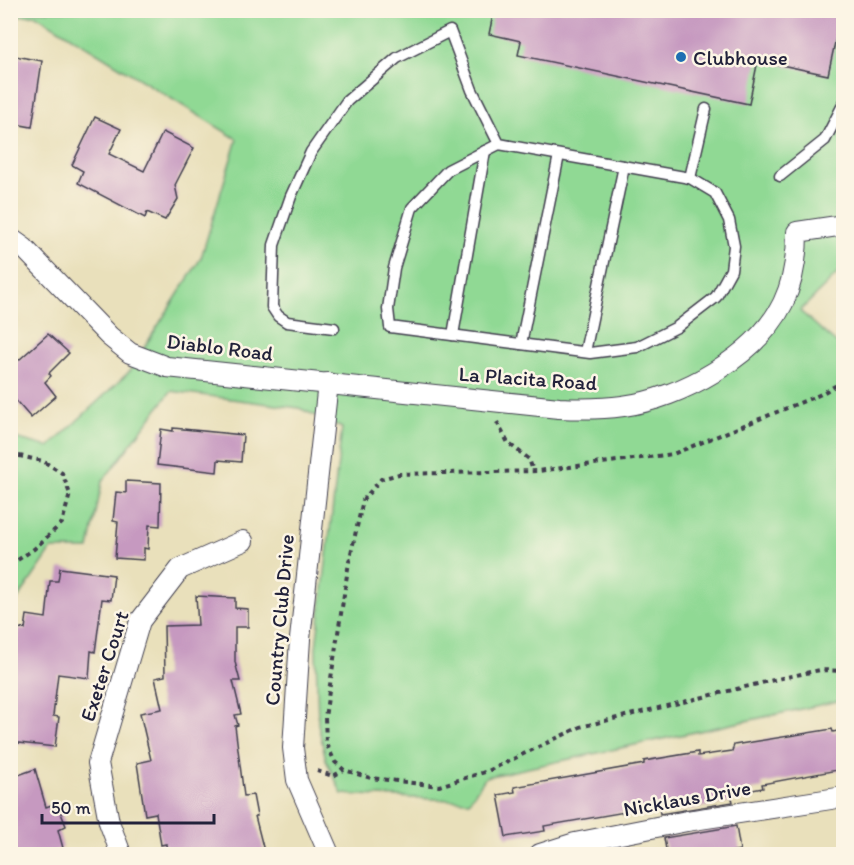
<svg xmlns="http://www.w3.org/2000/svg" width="854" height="865" font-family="Itim,sans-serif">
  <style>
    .green { fill: #90d994; stroke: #597e68; stroke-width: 1.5 }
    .building { fill: #c699c0 }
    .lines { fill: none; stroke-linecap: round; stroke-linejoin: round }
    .service-casing { stroke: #403e4e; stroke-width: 13 }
    .minor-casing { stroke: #403e4e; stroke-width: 22 }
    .path { stroke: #403e4e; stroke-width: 4; stroke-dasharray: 4.5 4.5; stroke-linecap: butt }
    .service { stroke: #fff; stroke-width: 10 }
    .minor { stroke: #fff; stroke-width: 20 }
    .poi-dot { fill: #1f6fb2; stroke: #fcf5e5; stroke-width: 2 }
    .labels { text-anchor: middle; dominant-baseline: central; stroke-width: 5; stroke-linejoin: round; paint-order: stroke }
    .poi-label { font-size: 21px; fill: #22223b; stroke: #fcf5e5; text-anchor: start }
    .street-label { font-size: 21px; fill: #22223b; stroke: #fcf5e5 }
  </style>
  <rect width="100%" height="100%" fill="#fcf5e5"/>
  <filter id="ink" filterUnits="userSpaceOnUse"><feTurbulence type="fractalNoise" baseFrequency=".0167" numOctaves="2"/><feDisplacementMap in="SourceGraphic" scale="12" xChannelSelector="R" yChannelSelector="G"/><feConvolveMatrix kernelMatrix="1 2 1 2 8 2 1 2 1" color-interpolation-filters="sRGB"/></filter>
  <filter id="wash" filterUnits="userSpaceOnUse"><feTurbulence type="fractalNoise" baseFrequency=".008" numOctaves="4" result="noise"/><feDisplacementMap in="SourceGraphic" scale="24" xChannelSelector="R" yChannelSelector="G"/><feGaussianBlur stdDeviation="1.35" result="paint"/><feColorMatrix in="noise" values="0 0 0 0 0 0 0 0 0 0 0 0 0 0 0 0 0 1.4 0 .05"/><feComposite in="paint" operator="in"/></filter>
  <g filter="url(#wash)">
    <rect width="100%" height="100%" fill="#e9e0bb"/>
    <polygon class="green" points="11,11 843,11 843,268 800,311 843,349 843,700 486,777 469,801 342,794 326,760 318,724 316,648 342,428 299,408 171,391 102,482 89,549 52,549 11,609 11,437 49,447 128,373 201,258 237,139 36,15 11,16"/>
    <g id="blocks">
      <g class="building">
        <polygon points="494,10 842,10 828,75 758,60 749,104 518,55 521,41 489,34"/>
        <polygon points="10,55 42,61 32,127 10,123"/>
        <polygon points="95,117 121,129 109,154 144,171 163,132 194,148 175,185 178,199 165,220 147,212 145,218 78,183 83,171 72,165"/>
        <polygon points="48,334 69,353 49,373 51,376 45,382 56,396 31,418 10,394 10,368"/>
        <polygon points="173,428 243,435 241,462 218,460 217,472 157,465 161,429 173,431"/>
        <polygon points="126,481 161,483 160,526 149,525 148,549 144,548 144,560 115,558 118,522 113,521 116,492 126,493"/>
        <polygon points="60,568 114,575 111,600 102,599 95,652 91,651 89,678 58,674 53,716 59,717 55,747 10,742 10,638 17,639 18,628 25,629 27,615 46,618 50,581 58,581"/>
        <polygon points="196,596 235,598 235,608 248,609 248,627 235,627 235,662 240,681 233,681 241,714 235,715 238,725 235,726 244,796 253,795 257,816 255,816 265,855 167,855 166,844 161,845 156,813 145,815 137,763 151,760 140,713 162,709 155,678 165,676 164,626 198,625"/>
        <polygon points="832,729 833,732 843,730 843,769 762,784 763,788 731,794 733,802 660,814 659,806 544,826 545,831 506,837 498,795 515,792 514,787 644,764 644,761 698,752 698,756 732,751 734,745"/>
        <polygon points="35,769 46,807 57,803 66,826 58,830 63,848 46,855 10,855 10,778"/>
        <polygon points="736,826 740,850 717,855 667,855 664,838"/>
      </g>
    </g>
  </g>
  <g filter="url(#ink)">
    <use href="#blocks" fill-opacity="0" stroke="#403e4e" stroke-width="1.5"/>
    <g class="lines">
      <defs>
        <g id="service">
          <polyline points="780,176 825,140 844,103"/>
          <polyline points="690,178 706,109"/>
          <polyline points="334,328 287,322 278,316 272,307 274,245 291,196 311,152 347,101 397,58 450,31 472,90 499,144 690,178 715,193 729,220 734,246 731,270 716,297 677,327 637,347 590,353 390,327 388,309 394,268 412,208 448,170 499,144"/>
          <polyline points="453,335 485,151"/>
          <polyline points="521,344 559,155"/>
          <polyline points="585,352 624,166"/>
        </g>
        <g id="minor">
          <path d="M10 238 24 248 109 336 130 353 167 367 559 408C581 409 602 409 623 406 680 399 757 356 783 303 794 280 797 257 797 232L844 225"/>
          <polyline points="328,383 300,639 293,748 297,780 329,854"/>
          <polyline points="121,854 109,822 98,763 140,621 180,569 243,541"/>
          <polyline points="540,854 575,843 687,821 844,797"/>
        </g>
      </defs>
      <use href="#service" class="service-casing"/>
      <use href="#minor" class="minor-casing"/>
      <g class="path">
        <polyline points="844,381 819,395 673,454 538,471 399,474 381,479 363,500 349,562 325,717 326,743 335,762 344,770 371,778 439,786 488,771 580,727 782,678 820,670 844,671"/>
        <polyline points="497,422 508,443 529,459 533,471"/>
        <polyline points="10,454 43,461 62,473 70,494 62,523 34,549 10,565"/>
        <polyline points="317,771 333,776 344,770"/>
      </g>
      <use href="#service" class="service"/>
      <use href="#minor" class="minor"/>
    </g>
  </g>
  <circle class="poi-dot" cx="681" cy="57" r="6"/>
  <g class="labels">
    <g class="poi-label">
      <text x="693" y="57">Clubhouse</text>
    </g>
    <g class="street-label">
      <text transform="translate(220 347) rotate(7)">Diablo Road</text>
      <text transform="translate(528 378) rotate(4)">La Placita Road</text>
      <text transform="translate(279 620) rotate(-85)">Country Club Drive</text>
      <text transform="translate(104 666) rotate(-72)">Exeter Court</text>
      <text transform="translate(687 798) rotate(-10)">Nicklaus Drive</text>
    </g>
  </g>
  <rect width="854" height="865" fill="none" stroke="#fcf5e5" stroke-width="36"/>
  <path d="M42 814v9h172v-9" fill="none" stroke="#22223b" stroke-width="3"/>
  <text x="51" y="814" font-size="18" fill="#22223b" stroke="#fcf5e5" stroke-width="4.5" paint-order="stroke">50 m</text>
</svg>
